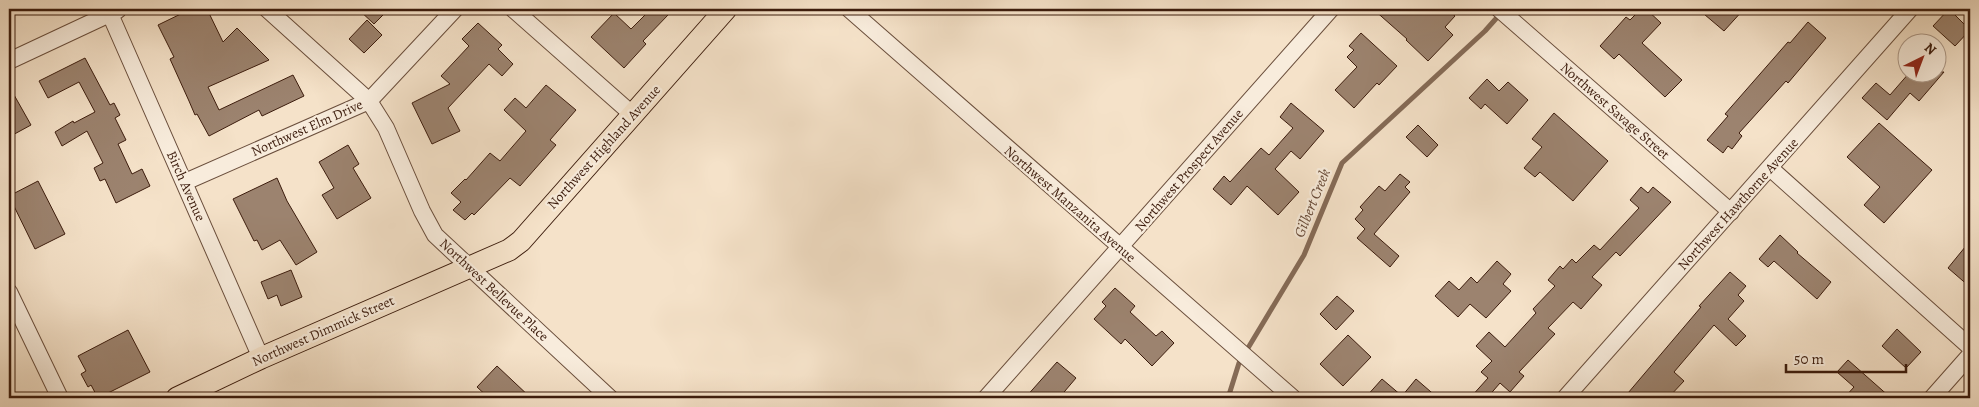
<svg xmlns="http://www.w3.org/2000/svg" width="1979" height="407" font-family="Alegreya,serif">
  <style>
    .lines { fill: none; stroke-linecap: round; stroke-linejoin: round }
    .stream { stroke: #856b57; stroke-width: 5 }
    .building { fill: #9c836f; stroke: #3c1c0d }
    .minor-casing { stroke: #6a4e3c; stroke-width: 18 }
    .major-casing { stroke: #3c1c0d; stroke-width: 23 }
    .minor { stroke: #f8ecdc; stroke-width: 16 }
    .major { stroke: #f5e2c9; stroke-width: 21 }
    .labels { text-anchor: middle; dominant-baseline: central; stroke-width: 4.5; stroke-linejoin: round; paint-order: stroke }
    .street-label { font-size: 14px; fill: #3c1c0d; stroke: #f8ecdc }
    .water-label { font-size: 15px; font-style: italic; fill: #674a38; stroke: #f8ecdc }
  </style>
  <rect width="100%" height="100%" fill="#f5e2c9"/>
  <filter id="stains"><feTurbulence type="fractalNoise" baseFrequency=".004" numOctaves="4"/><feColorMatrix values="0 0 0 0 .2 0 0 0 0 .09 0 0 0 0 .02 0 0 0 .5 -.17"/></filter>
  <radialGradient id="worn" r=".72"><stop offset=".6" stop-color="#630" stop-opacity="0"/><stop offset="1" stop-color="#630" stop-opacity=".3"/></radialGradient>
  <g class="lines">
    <polyline class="stream" points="1228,398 1239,363 1304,255 1342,163 1485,31 1501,13"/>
  </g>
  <g class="building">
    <polygon points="191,9 207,9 223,42 237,28 269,60 208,87 219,110 293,75 304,96 262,116 259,110 209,136 197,114 195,115 189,101 170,59 174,57 158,25"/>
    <polygon points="358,9 389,9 374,24"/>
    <polygon points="651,9 661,9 668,15 643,41 646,44 624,68 591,37 614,13 631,29"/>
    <polygon points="1373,9 1447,9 1455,16 1445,27 1453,35 1428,61 1406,40 1407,39"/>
    <polygon points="1641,9 1646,9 1661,23 1642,43 1682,80 1665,97 1619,54 1614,59 1600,46 1626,17 1630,20"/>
    <polygon points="1698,9 1744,9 1724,31"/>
    <polygon points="1949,9 1970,30 1955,46 1933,26"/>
    <polygon points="367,20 382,35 364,53 349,39"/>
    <polygon points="1808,22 1826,38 1788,83 1786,81 1739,133 1742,136 1732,149 1728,146 1723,153 1707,140 1728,116 1725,114 1788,42 1790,43"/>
    <polygon points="478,23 502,45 498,49 513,64 502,76 489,64 448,108 460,131 432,144 412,103 450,84 441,76 469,46 462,39"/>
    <polygon points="1361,33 1397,66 1379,85 1377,83 1354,108 1335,90 1357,67 1347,57 1354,50 1349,46"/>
    <polygon points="85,58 110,105 114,103 120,115 115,118 126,140 118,144 132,174 142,169 150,186 116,203 105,179 100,181 94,168 103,163 87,131 62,146 55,132 73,121 74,123 95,112 79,82 48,98 39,81"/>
    <polygon points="1910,72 1944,72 1919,101 1910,93 1887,120 1862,98 1876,83 1890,95"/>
    <polygon points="1487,79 1499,91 1508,82 1528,100 1507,124 1485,104 1481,109 1469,98"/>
    <polygon points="546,85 576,110 550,140 556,145 520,186 510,178 474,215 472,213 465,220 453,210 461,202 451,193 465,179 466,180 490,153 500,161 526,131 504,110 515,98 526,108"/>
    <polygon points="9,86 31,125 9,137"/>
    <polygon points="1291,103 1324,131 1300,159 1291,151 1275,169 1299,192 1278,215 1247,186 1231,205 1213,189 1224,176 1230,182 1261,148 1269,155 1293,128 1280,117"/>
    <polygon points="1554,113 1608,161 1573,201 1540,172 1535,177 1524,168 1542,147 1532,139"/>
    <polygon points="1879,123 1932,170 1884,223 1864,205 1880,187 1847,157"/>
    <polygon points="1418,125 1438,145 1427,157 1406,137"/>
    <polygon points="348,145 359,164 353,168 371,198 337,219 322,195 334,188 319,162"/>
    <polygon points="1400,174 1410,182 1405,187 1410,192 1374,234 1399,256 1390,267 1357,238 1365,229 1355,219 1363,210 1360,207 1379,186 1385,191"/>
    <polygon points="277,178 287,201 317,252 296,265 280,240 262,250 257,240 254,241 233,199"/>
    <polygon points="38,181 65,234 35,249 9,196"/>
    <polygon points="1641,187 1648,193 1653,187 1671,202 1620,256 1616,252 1592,277 1602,285 1581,309 1573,302 1548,328 1555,334 1519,372 1524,376 1510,392 1500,383 1487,398 1470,398 1488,378 1481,372 1492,361 1476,346 1489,332 1505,347 1536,313 1533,309 1555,286 1548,280 1560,266 1563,269 1572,259 1576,263 1594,245 1600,250 1639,208 1630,200"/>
    <polygon points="1780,235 1798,252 1797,253 1831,282 1817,299 1774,261 1768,267 1759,259"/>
    <polygon points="1970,241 1970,287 1948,268"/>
    <polygon points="1497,261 1511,274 1503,284 1511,291 1486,318 1470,304 1458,317 1435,296 1449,281 1459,290 1471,277 1477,283"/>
    <polygon points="291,270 302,297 281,306 277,295 268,299 261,282"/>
    <polygon points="1730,272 1746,286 1738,295 1744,301 1728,319 1746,336 1736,346 1714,325 1674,372 1684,381 1668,398 1634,398 1628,393 1701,307 1699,306"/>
    <polygon points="1115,288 1135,306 1130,312 1156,336 1162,331 1174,343 1152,366 1125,339 1121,344 1094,319 1106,306 1102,302"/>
    <polygon points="1337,296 1354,311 1336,330 1320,314"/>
    <polygon points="1897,329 1921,352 1906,368 1882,346"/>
    <polygon points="128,330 150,372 98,398 91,385 88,387 81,374 86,371 78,356"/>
    <polygon points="1348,335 1371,357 1343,386 1320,364"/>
    <polygon points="1848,360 1891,398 1844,398 1854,387 1837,372"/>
    <polygon points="1057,362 1076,378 1059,398 1025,398"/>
    <polygon points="497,366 531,398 489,398 477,387"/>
    <polygon points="1382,379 1402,396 1416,379 1438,398 1365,398"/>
  </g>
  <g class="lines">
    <defs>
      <g id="minor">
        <polyline points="267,9 369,101 386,128 422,211 435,235 610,398"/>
        <polyline points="513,9 633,115"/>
        <polyline points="849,9 1293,398"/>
        <polyline points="1499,9 1731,212"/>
        <polyline points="110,14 261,358"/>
        <polyline points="9,61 118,10"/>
        <polyline points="1770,168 1970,347"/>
        <polyline points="185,182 369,101 455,9"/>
        <polyline points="9,292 60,398"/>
        <polyline points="986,398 1331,9"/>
        <polyline points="1565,398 1910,9"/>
        <polyline points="1932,398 1970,355"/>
      </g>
      <polyline id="major" points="177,398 261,358 509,250 521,241 726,9"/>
    </defs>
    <use href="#minor" class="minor-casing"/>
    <use href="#major" class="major-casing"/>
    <use href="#minor" class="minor"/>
    <use href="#major" class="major"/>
  </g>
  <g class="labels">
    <g class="street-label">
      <text transform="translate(1615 111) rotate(41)">Northwest Savage Street</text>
      <text transform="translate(307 128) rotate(-24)">Northwest Elm Drive</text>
      <text transform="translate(604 147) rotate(-48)">Northwest Highland Avenue</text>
      <text transform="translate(1189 170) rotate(-49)">Northwest Prospect Avenue</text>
      <text transform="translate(186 186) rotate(66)">Birch Avenue</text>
      <text transform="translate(1070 204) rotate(41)">Northwest Manzanita Avenue</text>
      <text transform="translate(1738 204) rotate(-48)">Northwest Hawthorne Avenue</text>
      <text transform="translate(494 290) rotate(43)">Northwest Bellevue Place</text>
      <text transform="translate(323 331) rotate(-24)">Northwest Dimmick Street</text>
    </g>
    <g class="water-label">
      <text transform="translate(1312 203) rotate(-68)">Gilbert Creek</text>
    </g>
  </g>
  <rect width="1979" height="407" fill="none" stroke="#f5e2c9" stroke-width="30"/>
  <rect x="10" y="10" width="1959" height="387" fill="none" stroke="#3c1c0d" stroke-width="2.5"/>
  <rect x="15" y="15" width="1949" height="377" fill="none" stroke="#3c1c0d"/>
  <g transform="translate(1922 58) rotate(42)"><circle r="24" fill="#f8ecdc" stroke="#ad9989"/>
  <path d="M0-4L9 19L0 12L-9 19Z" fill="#8f2418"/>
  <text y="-8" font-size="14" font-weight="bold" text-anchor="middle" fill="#3c1c0d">N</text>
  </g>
  <path d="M1786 364v8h120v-8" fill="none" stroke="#3c1c0d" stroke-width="2.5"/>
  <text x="1794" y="364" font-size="15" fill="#3c1c0d" stroke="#f8ecdc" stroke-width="4" paint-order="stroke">50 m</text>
  <rect width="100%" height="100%" filter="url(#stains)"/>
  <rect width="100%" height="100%" fill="url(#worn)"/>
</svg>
